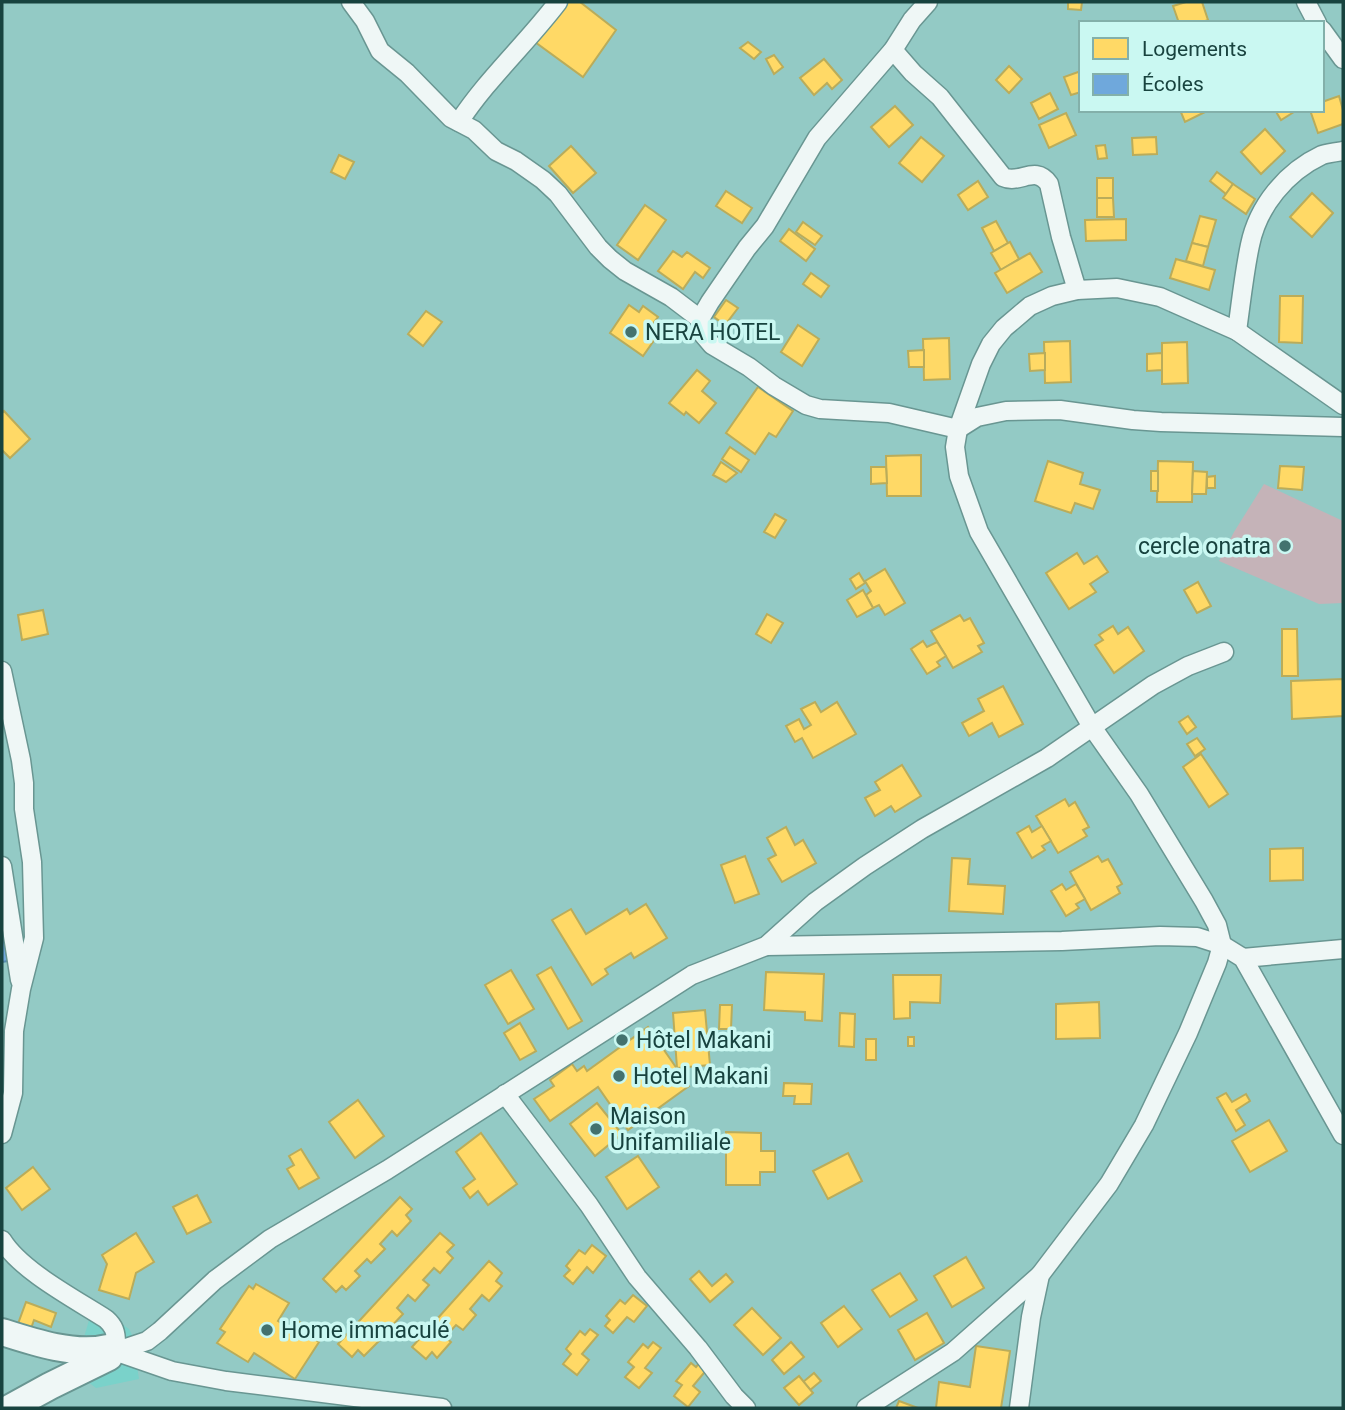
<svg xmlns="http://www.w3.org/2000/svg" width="1345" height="1410" font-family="Roboto,sans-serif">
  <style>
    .built { fill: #7ad2ca }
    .green { fill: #c5b3b8 }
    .homes { fill: #ffd966; stroke: #baac5a; stroke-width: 2 }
    .schools { fill: #6fa8dc; stroke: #558aad; stroke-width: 2 }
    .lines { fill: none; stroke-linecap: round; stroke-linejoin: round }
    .street-casing { stroke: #699692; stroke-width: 21 }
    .secondary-casing { stroke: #699692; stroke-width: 30 }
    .street { stroke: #eff7f6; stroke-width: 18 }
    .secondary { stroke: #eff7f6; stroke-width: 26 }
    .poi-dot { fill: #43726e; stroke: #caf8f2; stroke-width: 2.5 }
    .labels { text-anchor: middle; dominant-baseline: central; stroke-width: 7; stroke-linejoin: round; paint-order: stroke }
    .poi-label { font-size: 23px; fill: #18433f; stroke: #caf8f2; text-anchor: start }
  </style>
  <rect width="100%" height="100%" fill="#93cac5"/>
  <polygon class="built" points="90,1317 122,1324 129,1329 132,1335 139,1379 96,1388 70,1368 74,1356 84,1337"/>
  <polygon class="green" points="1264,484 1343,521 1343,603 1319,604 1219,561 1234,532"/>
  <g class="homes">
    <polygon points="564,2 580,2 616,30 583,77 535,42"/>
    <polygon points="1068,2 1082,2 1081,10 1068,9"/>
    <polygon points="1186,2 1202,2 1208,20 1200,23 1179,23 1173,6"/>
    <polygon points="748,42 761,52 754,59 740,48"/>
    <polygon points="774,55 783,67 774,74 766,59"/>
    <polygon points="824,59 842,80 832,89 827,83 814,95 800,78"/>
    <polygon points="1009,66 1022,79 1009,93 996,80"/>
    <polygon points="1081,71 1081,92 1071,95 1064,77"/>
    <polygon points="1050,93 1058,109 1039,119 1031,103"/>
    <polygon points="1339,96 1343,110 1343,124 1318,133 1310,110 1322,110 1322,102"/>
    <polygon points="895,106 913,125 889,147 871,127"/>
    <polygon points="1180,110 1209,110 1185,122"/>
    <polygon points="1275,110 1293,110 1294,112 1281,120"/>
    <polygon points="1066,113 1076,135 1049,148 1039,125"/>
    <polygon points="1265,129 1285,151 1261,174 1241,152"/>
    <polygon points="921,137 944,156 922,182 899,163"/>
    <polygon points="1156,137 1157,154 1133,155 1132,138"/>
    <polygon points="1105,145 1107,158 1098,159 1096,146"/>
    <polygon points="571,146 596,173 573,193 549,166"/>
    <polygon points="339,155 354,162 345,179 331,172"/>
    <polygon points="1217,172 1233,184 1226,194 1210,181"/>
    <rect x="1097" y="178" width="16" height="20"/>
    <polygon points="978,181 988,197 968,210 958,195"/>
    <polygon points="1233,184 1255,199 1246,214 1223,198"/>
    <polygon points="726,191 752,208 742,223 716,206"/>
    <polygon points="1312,193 1333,213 1312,237 1290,217"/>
    <polygon points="1097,198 1113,198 1114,217 1097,217"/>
    <polygon points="645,205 666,220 638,260 617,245"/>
    <polygon points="1200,216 1216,220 1208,247 1192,243"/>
    <polygon points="1126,219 1126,240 1086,241 1085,220"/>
    <polygon points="996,221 1008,243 994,251 982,228"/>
    <polygon points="803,222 822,236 815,245 796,232"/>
    <polygon points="789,229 815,249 806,261 780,241"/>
    <polygon points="1010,242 1019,259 1001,270 991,253"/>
    <polygon points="1192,243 1208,247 1203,266 1186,261"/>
    <polygon points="673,251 682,257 687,252 710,268 703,278 695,272 683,289 658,271"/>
    <polygon points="1030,253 1042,272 1007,293 995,273"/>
    <polygon points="1176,259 1215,270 1209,290 1170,278"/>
    <polygon points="811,273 829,286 821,297 803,284"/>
    <polygon points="1280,296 1303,296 1302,343 1279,342"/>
    <polygon points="726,300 738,308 725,325 714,317"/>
    <polygon points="629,305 639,312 643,306 658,317 648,330 657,336 643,356 610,333"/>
    <polygon points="426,311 442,322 423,346 408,334"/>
    <polygon points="798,325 819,339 802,366 781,352"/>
    <polygon points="949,338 950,379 924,380 923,339"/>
    <polygon points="1070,341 1071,382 1045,383 1044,342"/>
    <polygon points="1187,342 1188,383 1162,384 1162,343"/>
    <polygon points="924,350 924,367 909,367 908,351"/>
    <polygon points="1045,353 1045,370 1030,371 1029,354"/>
    <polygon points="1162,353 1162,370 1147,371 1147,354"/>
    <polygon points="697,370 710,381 702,391 716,403 699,423 686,412 684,415 669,403"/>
    <polygon points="758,387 793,411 776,437 769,433 755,454 726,433"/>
    <polygon points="4,411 30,439 10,458 2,450 2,413"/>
    <polygon points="730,447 749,460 741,472 722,459"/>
    <polygon points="921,455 921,496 887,496 886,456"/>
    <polygon points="1048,461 1083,473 1080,484 1100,490 1093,509 1075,503 1071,513 1035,501"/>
    <polygon points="1158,461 1193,462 1192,502 1157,502"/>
    <polygon points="721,462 737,473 726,482 713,475"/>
    <polygon points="1280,466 1304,467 1302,490 1278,488"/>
    <polygon points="871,467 886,467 887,483 871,484"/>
    <rect x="1151" y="471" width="7" height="20"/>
    <polygon points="1193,471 1207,472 1206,494 1192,494"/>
    <polygon points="1215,476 1215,488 1207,488 1207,477"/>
    <polygon points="775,514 786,520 775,538 764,532"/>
    <polygon points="1077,553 1084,564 1097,556 1108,572 1090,584 1096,592 1069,609 1046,573"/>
    <polygon points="885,569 905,603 885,615 879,605 873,608 866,595 871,591 865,581"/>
    <polygon points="859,573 865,583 856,589 850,579"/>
    <polygon points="1198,582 1211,606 1197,613 1184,590"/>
    <polygon points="863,590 873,608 857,617 847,600"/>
    <polygon points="43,610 48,634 22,640 18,615"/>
    <polygon points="767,614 783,623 771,643 756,634"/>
    <polygon points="960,615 964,621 970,618 984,643 978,646 982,652 953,668 931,631"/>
    <polygon points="1113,626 1118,634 1128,627 1144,651 1114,673 1095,645 1103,640 1099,635"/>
    <polygon points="1282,629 1297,629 1298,676 1282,676"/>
    <polygon points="923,641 927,647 937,642 946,656 937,662 940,666 927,674 911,649"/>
    <polygon points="1343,679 1343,716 1292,719 1291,681"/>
    <polygon points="1003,686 1023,724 999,737 992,723 969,736 962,723 984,711 978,699"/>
    <polygon points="815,702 821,712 837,702 856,734 813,758 802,738 795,742 786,726 799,719 804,729 811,725 801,709"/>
    <polygon points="1188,716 1196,727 1187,734 1179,722"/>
    <polygon points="1197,738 1205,749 1195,756 1187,744"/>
    <polygon points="1201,754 1228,794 1209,807 1183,767"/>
    <polygon points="902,765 921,796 895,812 891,806 875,816 865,798 880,790 875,782"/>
    <polygon points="1065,799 1069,806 1075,802 1089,827 1083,830 1087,836 1058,853 1036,816"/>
    <polygon points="1029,826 1032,832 1042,826 1051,841 1042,846 1045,850 1032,858 1017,833"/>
    <polygon points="786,827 795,845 803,840 816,863 782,882 768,859 776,855 767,838"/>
    <polygon points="1303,848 1303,880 1270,881 1270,849"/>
    <polygon points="745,856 759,894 735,903 721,865"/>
    <polygon points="1098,856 1102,862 1108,859 1122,884 1117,887 1120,893 1091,910 1070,872"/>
    <polygon points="952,858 970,859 968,884 1005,886 1003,914 949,911"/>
    <polygon points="1062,884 1066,890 1076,884 1085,899 1076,904 1079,908 1066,916 1051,891"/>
    <polygon points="646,904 667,938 634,958 631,953 605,969 608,974 592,985 552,920 571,909 586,934 627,909 630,914"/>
    <polygon points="551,967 582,1021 568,1029 537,975"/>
    <polygon points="511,970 534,1009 508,1024 485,985"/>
    <polygon points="766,972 824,974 822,1021 805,1020 805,1012 764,1010"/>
    <polygon points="893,975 941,975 940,1003 910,1002 910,1018 894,1019"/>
    <polygon points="1099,1002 1100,1038 1056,1039 1056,1004"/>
    <polygon points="720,1005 732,1005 731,1029 719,1029"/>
    <polygon points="705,1010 710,1065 677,1068 673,1013"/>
    <polygon points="840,1013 855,1014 854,1047 839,1046"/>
    <polygon points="520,1023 536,1051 520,1060 504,1033"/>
    <polygon points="648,1027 689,1086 628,1130 598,1087 550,1121 534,1099 554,1086 550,1080 572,1064 577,1071 584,1066 587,1071"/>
    <rect x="908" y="1037" width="6" height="9"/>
    <rect x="866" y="1039" width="10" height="21"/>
    <polygon points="784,1083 812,1084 811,1104 794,1104 795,1096 783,1096"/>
    <polygon points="1226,1093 1232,1102 1246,1094 1250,1101 1236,1110 1245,1125 1236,1131 1217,1098"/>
    <polygon points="358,1100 384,1136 355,1158 329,1122"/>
    <polygon points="597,1103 622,1134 595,1156 570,1124"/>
    <polygon points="1269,1120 1287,1151 1250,1172 1232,1141"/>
    <polygon points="726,1132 761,1133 761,1151 775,1151 775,1172 760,1172 760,1185 726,1185"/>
    <polygon points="481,1133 517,1184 488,1205 478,1191 470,1198 463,1188 475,1179 456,1152"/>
    <polygon points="301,1149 319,1178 299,1189 287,1169 294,1165 289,1156"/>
    <polygon points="848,1153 862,1181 828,1199 813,1171"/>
    <polygon points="638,1156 659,1187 627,1209 606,1177"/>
    <polygon points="33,1167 50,1189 22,1210 6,1188"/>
    <polygon points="197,1195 211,1222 187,1234 173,1207"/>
    <polygon points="400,1197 412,1209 406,1215 411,1221 397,1236 392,1231 380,1244 385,1249 371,1263 367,1259 355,1271 360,1276 346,1290 342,1286 336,1292 323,1279"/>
    <polygon points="136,1233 154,1262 136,1273 129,1299 99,1290 107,1264 102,1255"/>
    <polygon points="440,1233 454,1245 447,1252 453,1258 440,1273 434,1268 423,1280 429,1285 415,1301 408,1295 397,1308 403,1314 388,1330 382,1325 373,1335 379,1341 364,1356 358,1350 352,1357 338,1344"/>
    <polygon points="592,1245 606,1256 593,1273 587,1267 573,1284 564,1276 570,1270 566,1266 579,1250 585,1254"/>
    <polygon points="966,1257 984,1288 952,1307 934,1276"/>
    <polygon points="489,1261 502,1273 496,1281 502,1286 489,1301 482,1295 470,1309 476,1315 463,1330 456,1325 445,1337 451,1342 437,1358 432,1352 426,1359 412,1347"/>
    <polygon points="699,1271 712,1286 726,1274 733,1282 710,1302 690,1279"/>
    <polygon points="900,1273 917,1300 890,1317 872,1290"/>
    <polygon points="256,1284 289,1303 278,1321 289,1328 295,1319 314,1331 311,1337 319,1342 295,1379 254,1353 248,1362 217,1343 225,1332 220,1329 249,1286 253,1289"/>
    <polygon points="633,1295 647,1306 634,1322 627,1317 613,1333 605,1326 610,1320 606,1316 620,1300 625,1304"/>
    <polygon points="26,1302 56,1313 51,1327 34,1320 28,1337 15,1332"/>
    <polygon points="844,1306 862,1329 838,1347 821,1323"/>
    <polygon points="752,1308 781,1338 763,1355 734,1325"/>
    <polygon points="927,1313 944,1343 915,1360 898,1330"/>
    <polygon points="590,1329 598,1335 582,1354 589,1360 577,1375 563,1364 571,1354 566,1349 580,1331 585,1335"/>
    <polygon points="653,1342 661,1348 645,1368 652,1373 639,1388 625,1377 634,1367 628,1362 643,1344 648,1348"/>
    <polygon points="791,1342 804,1357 784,1374 772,1360"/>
    <polygon points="976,1346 1010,1351 1001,1408 936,1408 939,1382 970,1387"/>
    <polygon points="701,1361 709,1367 693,1386 700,1392 688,1407 674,1396 682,1385 676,1381 691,1363 696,1367"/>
    <polygon points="814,1373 821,1381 810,1390 803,1382"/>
    <polygon points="799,1376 813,1393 799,1405 784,1388"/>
    <polygon points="899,1401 918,1408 896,1408"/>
  </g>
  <polygon class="schools" points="2,928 8,961 2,962"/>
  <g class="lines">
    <defs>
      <g id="street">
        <polyline points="351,2 365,21 380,51 407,73 451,118 474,130 496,151 516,161 543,180 558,194 598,247 610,259 625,271 671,297 700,319"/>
        <polyline points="928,2 912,20 893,50 817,138 765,226 747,248 710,302 700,319 700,326 701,332 712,345 749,367 774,386 806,405 820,409 889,413 958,429 977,417 1006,411 1060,410 1133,420 1161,422 1343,427"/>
        <polyline points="1306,2 1317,23"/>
        <polyline points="1322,30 1343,59"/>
        <path d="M893 50 913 73 940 97 1003 177C1020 185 1035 164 1049 184L1061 237 1077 290"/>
        <path d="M459 122C487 79 527 43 558 2"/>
        <path d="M1237 331C1241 303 1244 273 1250 245 1258 206 1286 172 1322 155 1328 153 1336 152 1343 151"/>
        <polyline points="2,671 21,760 24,783 24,809 32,862 34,938 21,989 14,1031 13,1093 2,1134"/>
        <polyline points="2,866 20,980"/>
        <polyline points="766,946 1062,941 1160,936 1197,937 1222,945 1243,958 1343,1135"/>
        <polyline points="1243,958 1343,949"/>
        <polyline points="505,1094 589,1205 637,1277 698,1348 734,1396 746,1408"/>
        <path d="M2 1240C21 1271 75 1299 106 1319 114 1326 116 1332 116 1343"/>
        <polyline points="123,1349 147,1341 160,1331 215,1280 270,1239 387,1170 692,975 766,946 815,902 865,866 922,829 1047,758 1153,685 1188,666 1224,652"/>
        <polyline points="123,1354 172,1371 226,1381 442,1408"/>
        <polyline points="866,1408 953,1352 1040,1275"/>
        <polyline points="1019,1408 1031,1317 1040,1275 1109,1184 1144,1125 1188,1033 1217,963 1222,945 1217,925 1204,901 1139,794 1092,727 979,532 959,476 955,447 958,429 981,364 991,344 1004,328 1030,306 1052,296 1077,290 1117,288 1160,297 1237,331 1343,405"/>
      </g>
      <g id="secondary">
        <path d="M2 1332C33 1342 75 1356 107 1348"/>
        <polyline points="10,1408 50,1386 109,1357"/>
      </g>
    </defs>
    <use href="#street" class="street-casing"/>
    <use href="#secondary" class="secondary-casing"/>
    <use href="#street" class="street"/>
    <use href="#secondary" class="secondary"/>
  </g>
  <g class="poi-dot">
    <circle cx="631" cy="332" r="7"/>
    <circle cx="1285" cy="546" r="7"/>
    <circle cx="622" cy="1040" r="7"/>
    <circle cx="619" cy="1076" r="7"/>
    <circle cx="596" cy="1129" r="7"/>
    <circle cx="267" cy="1330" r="7"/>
  </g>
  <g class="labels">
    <g class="poi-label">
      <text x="645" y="332">NERA HOTEL</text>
      <text x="1271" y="546" text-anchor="end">cercle onatra</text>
      <text x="636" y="1040">Hôtel Makani</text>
      <text x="633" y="1076">Hotel Makani</text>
      <text x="610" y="1116">Maison<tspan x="610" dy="26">Unifamiliale</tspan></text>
      <text x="281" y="1330">Home immaculé</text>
    </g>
  </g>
  <rect width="1345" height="1410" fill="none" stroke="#18433f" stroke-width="7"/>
  <rect x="1079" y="21" width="245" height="91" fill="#caf8f2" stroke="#83b0aa" stroke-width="2"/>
  <rect x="1093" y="38" width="35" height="21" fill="#ffd966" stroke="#83b0aa" stroke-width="2"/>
  <text x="1142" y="56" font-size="21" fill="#18433f">Logements</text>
  <rect x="1093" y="74" width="35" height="21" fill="#6fa8dc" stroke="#83b0aa" stroke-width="2"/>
  <text x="1142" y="91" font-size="21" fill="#18433f">Écoles</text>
</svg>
